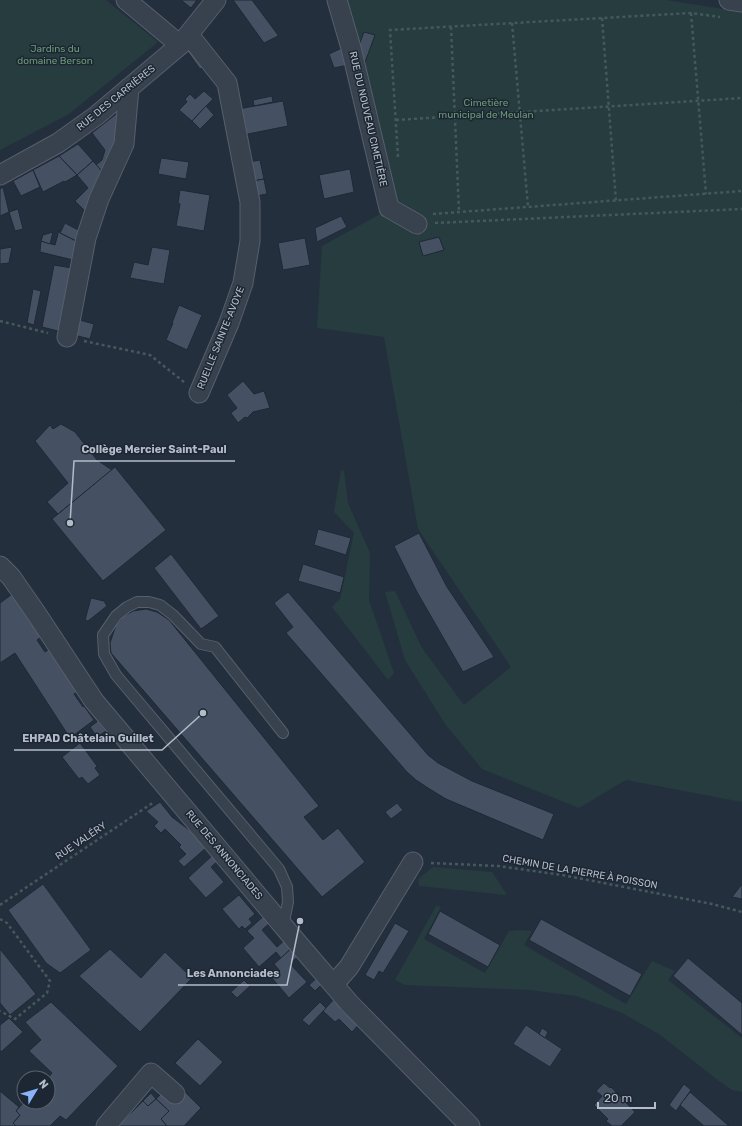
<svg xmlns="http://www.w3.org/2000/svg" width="742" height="1126" font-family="Rubik,sans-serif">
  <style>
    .green { fill: #263c3f }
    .building { fill: #455162; stroke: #1f2835 }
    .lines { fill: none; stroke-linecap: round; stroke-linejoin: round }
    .lane-casing { stroke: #565f6c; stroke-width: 12 }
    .street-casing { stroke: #565f6c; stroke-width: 21 }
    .path { stroke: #44595c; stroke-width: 2.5; stroke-dasharray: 3 3; stroke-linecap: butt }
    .lane { stroke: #38414e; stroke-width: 10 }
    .street { stroke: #38414e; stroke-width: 19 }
    .labels { text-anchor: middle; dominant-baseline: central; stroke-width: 3; stroke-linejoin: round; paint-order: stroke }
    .park-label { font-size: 10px; fill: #6b9a76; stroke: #1d2633 }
    .street-label { font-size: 10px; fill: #b4bcc9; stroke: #1d2633 }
    .leader { fill: none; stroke: #b4bcc9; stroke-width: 1.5 }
    .callout-dot { fill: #b4bcc9; stroke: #1d2633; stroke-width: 1.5 }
    .callout-label { font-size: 11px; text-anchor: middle; font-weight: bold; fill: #b4bcc9; stroke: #1d2633; stroke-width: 3; stroke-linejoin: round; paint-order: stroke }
  </style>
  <rect width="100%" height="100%" fill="#242f3e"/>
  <g class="green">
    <polygon points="0,0 106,0 158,42 69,114 0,150"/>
    <polygon points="344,0 666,0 742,12 742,400 741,401 742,403 742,802 626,780 579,808 482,769 445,724 405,660 385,592 395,591 422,648 464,705 511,667 418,529 384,337 317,328 322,246 395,206"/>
    <polygon points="341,470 344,471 348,503 370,553 369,600 394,673 388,680 332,607 340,599 354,533 334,512"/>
    <polygon points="433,867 492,872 507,895 419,886 418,879"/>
    <polygon points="436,906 441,907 424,939 485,973 509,931 520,930 532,931 524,945 626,1004 652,961 675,971 668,980 742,1038 742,1092 732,1090 719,1081 659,1034 622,1013 576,996 530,990 405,985 395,980"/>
  </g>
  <g class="building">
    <polygon points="181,0 197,0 191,8"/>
    <polygon points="233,0 252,0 278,35 278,36 264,43"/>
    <polygon points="364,32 375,35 364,65 358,48"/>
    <polygon points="194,44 209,63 200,69 187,51"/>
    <polygon points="342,48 348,65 334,68 329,54"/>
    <polygon points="204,91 213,99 192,121 179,110 187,102 185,99 190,94 195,99"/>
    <polygon points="272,96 273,102 254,106 253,100"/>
    <polygon points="283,101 288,126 243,135 238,109"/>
    <polygon points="206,106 214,115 200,129 192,121"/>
    <polygon points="120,111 120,137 105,175 96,165 102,160 105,150 92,133"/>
    <polygon points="78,144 93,161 77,175 59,156"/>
    <polygon points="59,156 77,175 65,182 64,181 43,192 33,170"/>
    <polygon points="161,158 189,162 186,179 158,174"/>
    <polygon points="260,160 264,179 253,181 249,162"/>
    <polygon points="93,161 105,175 89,215 75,201 88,188 77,175"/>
    <polygon points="350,169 354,192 324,199 319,175"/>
    <polygon points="33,170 40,187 21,196 13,181"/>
    <polygon points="264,179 267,194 256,196 253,181"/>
    <polygon points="3,187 9,212 0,216 0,189"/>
    <polygon points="180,190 210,195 204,231 176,226 180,204 178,203"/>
    <polygon points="18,209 23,229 15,231 9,212"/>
    <polygon points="341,216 347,227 317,242 315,228"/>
    <polygon points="65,223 82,232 78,242 60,233"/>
    <polygon points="59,230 60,233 78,242 73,260 40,252 41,241 55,245"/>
    <polygon points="53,232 50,244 41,241 43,235"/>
    <polygon points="439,237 444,250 423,256 419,242"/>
    <polygon points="305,238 310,265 283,270 278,243"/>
    <polygon points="12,247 9,263 0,264 0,249"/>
    <polygon points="152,247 170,250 164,284 130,278 134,262 148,265"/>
    <polygon points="54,265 72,268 61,330 58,331 42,327"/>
    <polygon points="33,289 41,291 34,325 27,323"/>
    <polygon points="179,305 202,315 187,350 166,340 173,323 172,323"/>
    <polygon points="76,319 94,324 90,339 74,335"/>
    <polygon points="243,381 254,394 264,391 270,408 253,412 247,418 245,417 238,423 231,413 237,408 227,395"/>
    <polygon points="61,424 75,432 97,460 112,470 58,514 47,502 68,483 35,441 50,425 53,429"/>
    <polygon points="115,467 166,530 103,581 52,519"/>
    <polygon points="318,529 351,538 346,555 314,545"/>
    <polygon points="419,533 447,587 494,657 463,672 417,592 394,546"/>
    <polygon points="171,554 219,616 201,629 154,568"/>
    <polygon points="303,564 344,577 340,593 298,581"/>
    <polygon points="15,592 41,637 37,640 45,652 49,649 79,691 74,694 83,707 84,706 94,720 70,738 15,653 0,663 0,603"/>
    <polygon points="288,592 428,755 438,763 472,781 554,814 543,840 446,799 428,788 416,780 407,772 286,633 293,627 274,603"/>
    <polygon points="91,598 104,601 107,606 88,621 85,620"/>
    <polygon points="146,609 157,612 169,620 319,806 304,817 323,840 338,828 365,862 322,897 111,653 110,643 116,625 123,617 133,611"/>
    <polygon points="98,721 106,731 97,737 90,727"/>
    <polygon points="80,743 97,766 95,768 100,775 88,784 82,777 79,779 62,757"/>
    <polygon points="160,802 172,817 197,836 207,847 184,867 178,861 186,854 179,847 181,845 165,829 161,833 154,826 158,822 146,811"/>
    <polygon points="397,803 403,810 391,819 385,812"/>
    <polygon points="214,854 219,860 211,867 224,882 206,898 188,878"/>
    <polygon points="43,884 91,950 60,973 46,963 8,910"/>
    <polygon points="742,884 742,899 732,897"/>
    <polygon points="239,895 255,914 249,919 252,923 245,929 242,926 239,929 222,909"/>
    <polygon points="440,911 500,945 488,967 428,934"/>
    <polygon points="266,914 272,921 262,930 277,947 286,939 293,947 281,958 276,952 259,967 243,948 254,938 247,931"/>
    <polygon points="541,919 642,974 630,996 529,940"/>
    <polygon points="395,923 409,931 383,973 379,971 374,980 365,975"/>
    <polygon points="293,947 299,955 290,964 307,982 289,998 272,978 280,971 274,964"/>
    <polygon points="0,949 36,994 10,1015 0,1003"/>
    <polygon points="110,949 141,978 165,952 192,978 140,1032 79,976"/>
    <polygon points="688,958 742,1003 742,1035 673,976"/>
    <polygon points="319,976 324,982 315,991 309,985"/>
    <polygon points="244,980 250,986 237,998 231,992"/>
    <polygon points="336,997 361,1022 352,1032 339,1019 335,1022 323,1011"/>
    <polygon points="51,1002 118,1066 66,1120 60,1116 50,1126 16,1126 13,1123 20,1115 16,1111 24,1102 48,1102 48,1078 52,1073 29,1051 41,1040 25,1022"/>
    <polygon points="320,1002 326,1008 309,1026 302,1020"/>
    <polygon points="9,1018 23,1032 1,1052 0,1050 0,1025"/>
    <polygon points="526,1025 562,1049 550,1067 513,1044"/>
    <polygon points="542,1028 548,1032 545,1038 539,1034"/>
    <polygon points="198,1039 223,1062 200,1086 175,1063"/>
    <polygon points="604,1083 610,1088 611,1087 635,1112 621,1126 612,1126 606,1121 608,1119 594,1105 602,1096 596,1091"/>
    <polygon points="684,1084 691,1090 676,1111 669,1105"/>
    <polygon points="182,1089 201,1108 184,1126 166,1126 166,1125 161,1119 169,1111 156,1099 163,1092"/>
    <polygon points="0,1091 19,1107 16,1111 20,1115 13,1123 16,1126 0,1126"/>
    <polygon points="690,1092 729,1126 704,1126 680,1105"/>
    <polygon points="151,1093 156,1099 148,1106 143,1101"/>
    <polygon points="156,1099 169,1111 161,1119 166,1125 166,1126 120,1126 119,1125 143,1101 148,1106"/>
  </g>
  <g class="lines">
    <defs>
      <polyline id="lane" points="283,926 288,902 287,887 279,869 116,675 104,654 103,635 116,616 127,607 137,602 149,602 160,605 173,615 201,644 215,647 283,733"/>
      <g id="street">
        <polyline points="126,0 180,45"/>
        <polyline points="337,0 351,48 389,208 417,224"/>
        <polyline points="729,0 742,2"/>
        <polyline points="189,35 227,83 250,202 250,241 243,283 229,323 199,393"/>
        <polyline points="0,175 58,143 96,116 180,45 216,0"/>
        <polyline points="67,337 86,238 99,199 124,144 129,88"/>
        <polyline points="0,566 11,577 36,613 94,701 295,940 350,1004 470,1126"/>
        <polyline points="334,984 349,967 413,862"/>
        <polyline points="106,1126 151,1073 175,1094"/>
      </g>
    </defs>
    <use href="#lane" class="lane-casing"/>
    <use href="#street" class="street-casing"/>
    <g class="path">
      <polyline points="691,13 706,194"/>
      <polyline points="602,18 616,201"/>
      <polyline points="512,23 528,207"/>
      <polyline points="451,27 459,212"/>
      <polyline points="396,120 742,98"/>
      <polyline points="398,157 390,30 691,13 720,17"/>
      <polyline points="433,214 742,191"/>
      <polyline points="435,223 742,209"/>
      <polyline points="0,321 48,333"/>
      <polyline points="84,341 150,355 184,382"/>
      <polyline points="431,863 498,866 562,875 712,904 742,912"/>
      <polyline points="0,905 154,802"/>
      <polyline points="0,919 7,923 50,981 47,993 15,1019 0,1011"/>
    </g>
    <use href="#lane" class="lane"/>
    <use href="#street" class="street"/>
  </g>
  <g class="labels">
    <g class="park-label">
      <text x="55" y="49">Jardins du<tspan x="55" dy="12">domaine Berson</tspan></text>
      <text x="486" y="103">Cimetière<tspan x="486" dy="12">municipal de Meulan</tspan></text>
    </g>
    <g class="street-label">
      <text transform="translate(116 98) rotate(-39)">RUE DES CARRIÈRES</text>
      <text transform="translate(368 119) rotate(77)">RUE DU NOUVEAU CIMETIÈRE</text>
      <text transform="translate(221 338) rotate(-68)">RUELLE SAINTE-AVOYE</text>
      <text transform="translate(81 841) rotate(-34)">RUE VALÉRY</text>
      <text transform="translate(224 855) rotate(50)">RUE DES ANNONCIADES</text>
      <text transform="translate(580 872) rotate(10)">CHEMIN DE LA PIERRE À POISSON</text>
    </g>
  </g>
  <path class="leader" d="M70 523L74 461H235M203 713L162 750H14M300 921L287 985H178"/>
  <g class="callout-dot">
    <circle cx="70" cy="523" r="4"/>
    <circle cx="203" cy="713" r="4"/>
    <circle cx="300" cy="921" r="4"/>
  </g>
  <g class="callout-label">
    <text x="154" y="453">Collège Mercier Saint-Paul</text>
    <text x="88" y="742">EHPAD Châtelain Guillet</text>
    <text x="233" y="977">Les Annonciades</text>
  </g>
  <g transform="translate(36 1090) rotate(52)"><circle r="19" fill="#1d2633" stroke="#59626f"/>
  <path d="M0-3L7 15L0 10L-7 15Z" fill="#8ab4f8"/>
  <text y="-6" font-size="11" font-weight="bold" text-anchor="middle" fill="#b4bcc9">N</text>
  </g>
  <path d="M598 1102v6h57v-6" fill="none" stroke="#b4bcc9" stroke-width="2"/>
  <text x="604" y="1102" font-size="12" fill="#b4bcc9" stroke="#1d2633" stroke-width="3" paint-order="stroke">20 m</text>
</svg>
